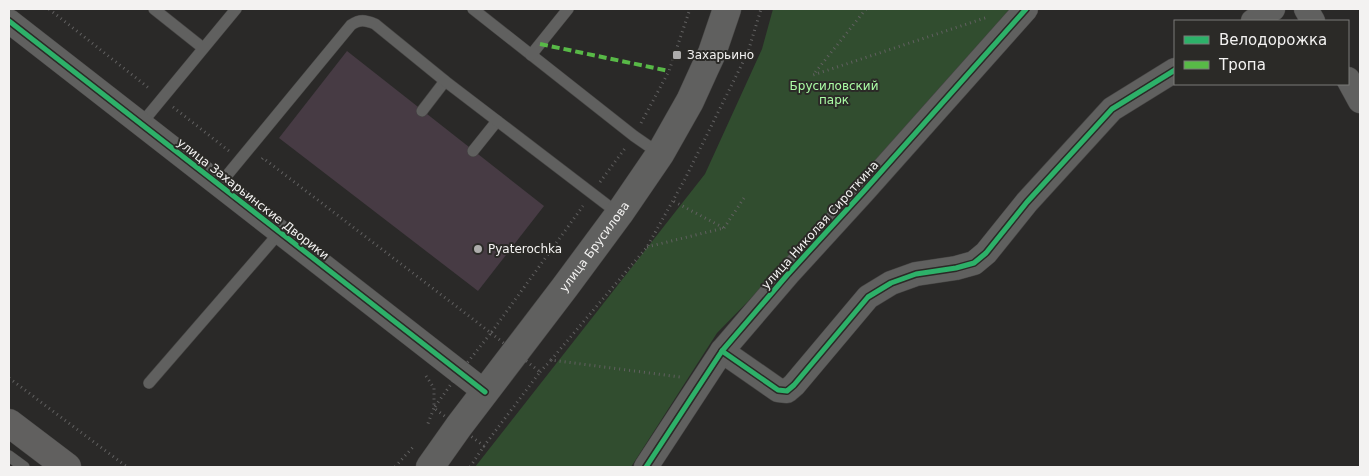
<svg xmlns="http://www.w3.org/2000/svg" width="1369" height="476" font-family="'DejaVu Sans',sans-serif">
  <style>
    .green { fill: #314d2f }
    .building { fill: #473b44 }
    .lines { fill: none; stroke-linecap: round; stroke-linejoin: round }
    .service-casing { stroke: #464544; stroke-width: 12 }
    .minor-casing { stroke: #464544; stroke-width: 25 }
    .tertiary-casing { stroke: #464544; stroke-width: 29 }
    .primary-casing { stroke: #464544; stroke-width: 29 }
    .path { stroke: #616060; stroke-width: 3; stroke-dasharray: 1 4; stroke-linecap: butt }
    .service { stroke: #60605f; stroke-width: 11 }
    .minor { stroke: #60605f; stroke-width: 24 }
    .tertiary { stroke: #60605f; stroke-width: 28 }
    .primary { stroke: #61605f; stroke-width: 28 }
    .quiet { stroke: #58b947; stroke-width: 4; stroke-dasharray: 8 4; stroke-linecap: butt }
    .cycleway-casing { stroke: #2b2a27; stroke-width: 8 }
    .cycleway { stroke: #2db169; stroke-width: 5 }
    .poi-dot { fill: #adacab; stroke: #2b2a27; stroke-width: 2 }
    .labels { text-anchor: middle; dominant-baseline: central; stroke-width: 4; stroke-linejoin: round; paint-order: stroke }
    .poi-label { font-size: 12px; fill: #f3f2f1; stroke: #2b2a27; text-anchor: start }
    .park-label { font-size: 12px; fill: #abfca5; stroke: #2b2a27 }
    .street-label { font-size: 12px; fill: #f3f2f1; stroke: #2b2a27 }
  </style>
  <rect width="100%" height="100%" fill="#2a2928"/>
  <polygon class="green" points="773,9 1031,9 870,177 717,333 631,467 475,467 705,174 762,49"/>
  <polygon class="building" points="347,51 544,206 478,291 279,138"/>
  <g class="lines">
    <defs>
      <g id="service">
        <polyline points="154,9 203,48"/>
        <polyline points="473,9 634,136 660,154"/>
        <polyline points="531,55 568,9"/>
        <polyline points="422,111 445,81"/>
        <polyline points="141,124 236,9"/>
        <polyline points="473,151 497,121"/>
        <path d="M219 185 351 25C360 19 365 20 375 24L445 81 619 214"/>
        <polyline points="149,383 280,232"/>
        <polyline points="9,456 24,467"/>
      </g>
      <g id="minor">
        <polyline points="1306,9 1313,21"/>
        <polyline points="9,21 485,392"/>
        <polyline points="1253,21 1273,9"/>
        <polyline points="1348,79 1360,101"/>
        <polyline points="722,351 778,390 787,391 794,385 868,297 891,283 916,274 956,268 974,263 986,253 1027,202 1112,109 1175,70"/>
        <polyline points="646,467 722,351 788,274 863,192 1026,9"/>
      </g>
      <g id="tertiary">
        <path id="s1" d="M430 467 459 426 565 287 619 214 660 154 690 101 705 68 712 53 727 9"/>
      </g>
      <polyline id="primary" points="9,423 67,467"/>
    </defs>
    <use href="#service" class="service-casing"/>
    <use href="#minor" class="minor-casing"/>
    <use href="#tertiary" class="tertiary-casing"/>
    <use href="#primary" class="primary-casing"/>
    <g class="path">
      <polyline points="49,9 150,89"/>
      <polyline points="866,9 813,75 988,17"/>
      <polyline points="173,107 229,151"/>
      <polyline points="641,123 669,71 690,9"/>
      <polyline points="262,159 263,158 491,333 583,206"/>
      <polyline points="600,182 626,147"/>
      <polyline points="724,228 744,198"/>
      <polyline points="647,247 724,228 673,201"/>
      <polygon points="491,333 540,372 484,446 434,408 459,373"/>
      <polyline points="551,360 647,247 685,179 748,52 761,9"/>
      <polyline points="540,372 551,360 680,377"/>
      <polyline points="426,376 434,388 434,408 427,426"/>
      <polyline points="9,378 127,467"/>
      <polyline points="395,467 413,447"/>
      <polyline points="470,467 484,446"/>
    </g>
    <use href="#service" class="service"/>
    <use href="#minor" class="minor"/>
    <use href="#tertiary" class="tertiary"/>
    <use href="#primary" class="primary"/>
    <polyline class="quiet" points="540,44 669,71"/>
    <defs>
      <g id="cycleway">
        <polyline points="9,21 485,392"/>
        <polyline points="722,351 778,390 787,391 794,385 868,297 891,283 916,274 956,268 974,263 986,253 1027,202 1112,109 1175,70"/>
        <polyline points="646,467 722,351 788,274 863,192 1026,9"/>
      </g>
    </defs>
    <use href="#cycleway" class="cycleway-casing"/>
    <use href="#cycleway" class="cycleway"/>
  </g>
  <g class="poi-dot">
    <rect x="672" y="50" width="10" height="10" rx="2.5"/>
    <circle cx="478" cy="249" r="5"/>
  </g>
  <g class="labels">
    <g class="poi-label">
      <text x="687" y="55">Захарьино</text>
      <text x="488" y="249">Pyaterochka</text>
    </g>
    <g class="park-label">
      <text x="834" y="86">Брусиловский<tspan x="834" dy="14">парк</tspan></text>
    </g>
    <g class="street-label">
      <text transform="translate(253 199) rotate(38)">улица Захарьинские Дворики</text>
      <text transform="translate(820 225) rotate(-48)">улица Николая Сироткина</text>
      <text stroke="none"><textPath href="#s1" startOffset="275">улица Брусилова</textPath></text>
    </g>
  </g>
  <rect width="1369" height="476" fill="none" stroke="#f3f2f1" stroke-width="20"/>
  <rect x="1174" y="20" width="175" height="65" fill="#2b2a27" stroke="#7b7a78"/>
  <rect x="1184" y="36" width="25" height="8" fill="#2db169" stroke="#7b7a78"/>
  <text x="1219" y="45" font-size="15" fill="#f3f2f1">Велодорожка</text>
  <rect x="1184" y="61" width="25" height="8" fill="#58b947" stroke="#7b7a78"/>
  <text x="1219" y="70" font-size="15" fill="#f3f2f1">Тропа</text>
</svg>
